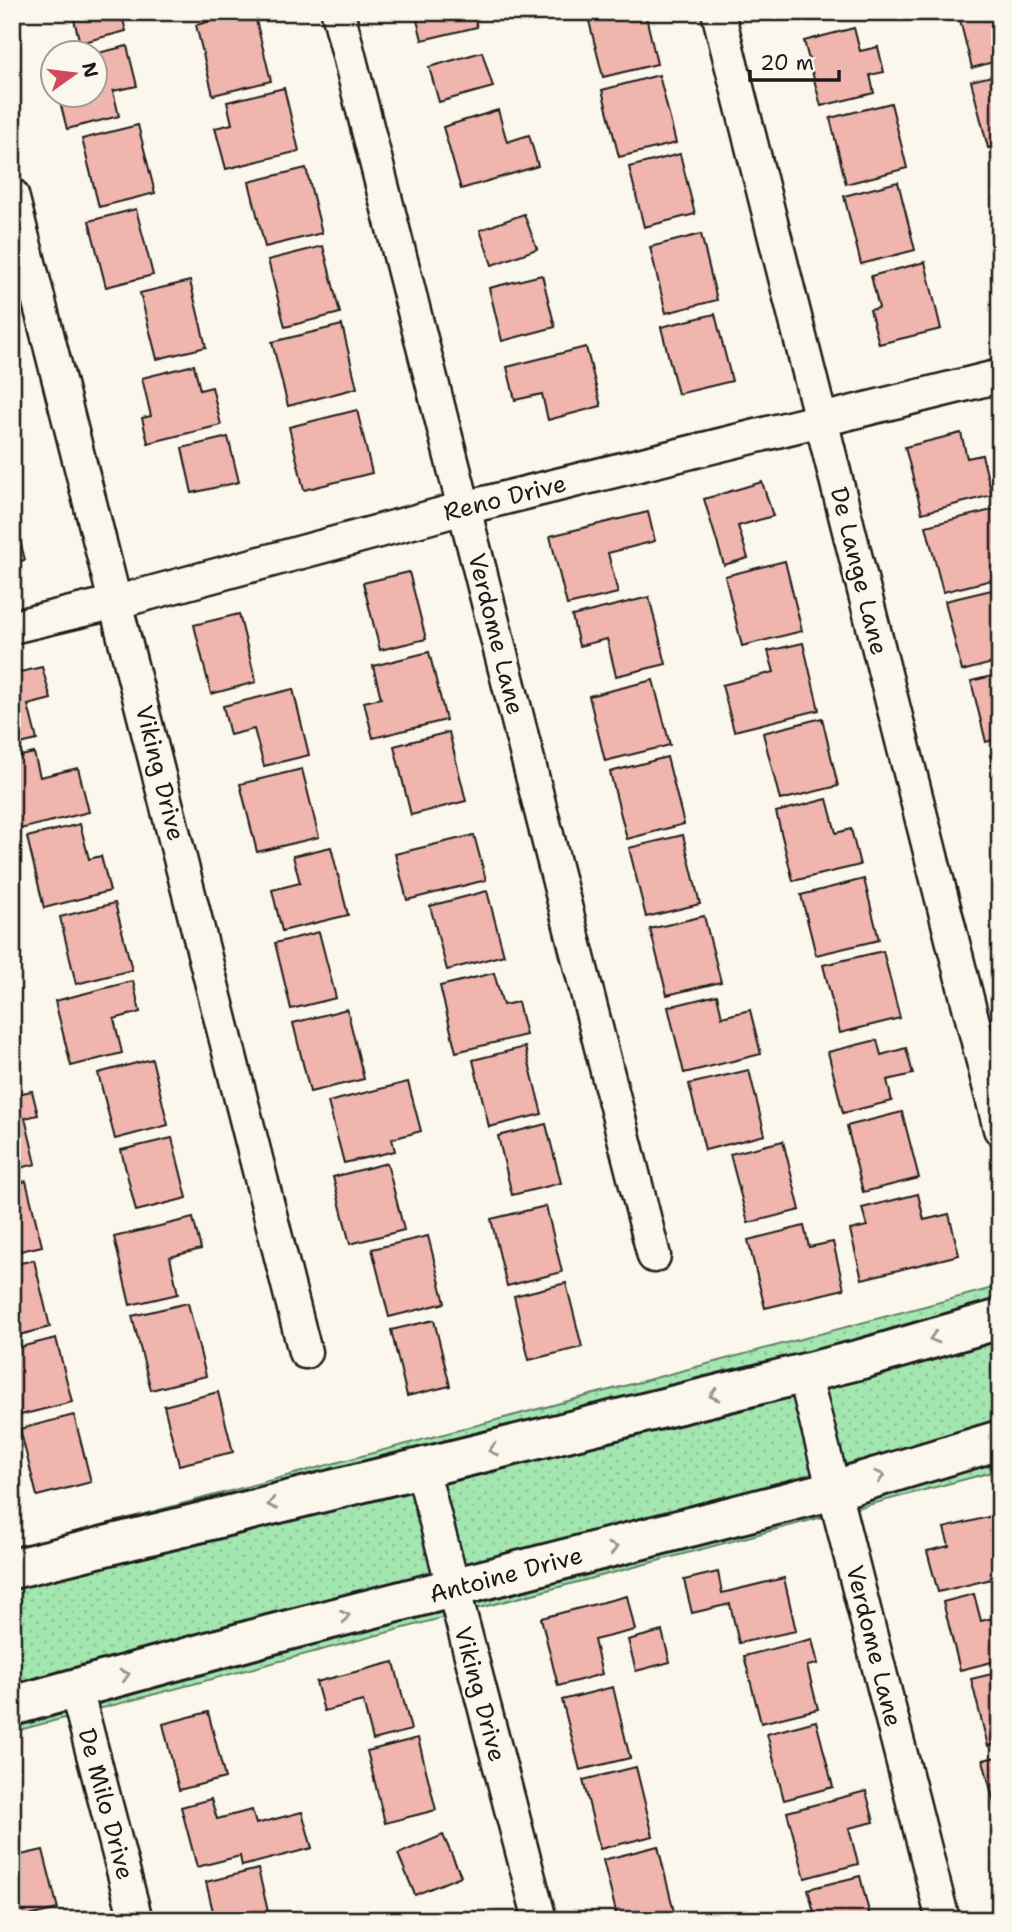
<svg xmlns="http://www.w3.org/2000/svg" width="1012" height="1932" font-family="'Shantell Sans',sans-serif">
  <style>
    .grass { fill: url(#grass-dots); stroke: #608166; stroke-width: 2 }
    .building { fill: #f0b5ad; stroke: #1c1c1c; stroke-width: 2 }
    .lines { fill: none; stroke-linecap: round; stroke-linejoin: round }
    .minor-casing { stroke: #1c1c1c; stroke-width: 37 }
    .secondary-casing { stroke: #1c1c1c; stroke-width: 44 }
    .minor { stroke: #fbf7ec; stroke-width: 32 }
    .secondary { stroke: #fbf7ec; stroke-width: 38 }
    .oneway { stroke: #97948e }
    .labels { text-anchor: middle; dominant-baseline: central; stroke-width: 5; stroke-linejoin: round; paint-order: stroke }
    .street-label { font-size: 24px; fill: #1c1c1c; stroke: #fbf7ec }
  </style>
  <defs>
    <pattern id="grass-dots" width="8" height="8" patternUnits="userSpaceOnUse" patternTransform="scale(1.75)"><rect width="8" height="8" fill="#a3e6b0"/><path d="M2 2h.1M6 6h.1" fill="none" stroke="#8cc597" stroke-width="1.8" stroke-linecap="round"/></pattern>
  </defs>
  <rect width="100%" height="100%" fill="#fbf7ec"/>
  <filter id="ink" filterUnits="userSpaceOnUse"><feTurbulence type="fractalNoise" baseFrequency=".0143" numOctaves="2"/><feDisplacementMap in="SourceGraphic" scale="14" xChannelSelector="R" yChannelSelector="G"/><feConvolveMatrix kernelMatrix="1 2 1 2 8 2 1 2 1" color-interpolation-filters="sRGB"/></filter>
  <g filter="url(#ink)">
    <polygon class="grass" points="1000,1286 1000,1470 12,1732 12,1549"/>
    <g class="building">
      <polygon points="72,12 121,12 126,31 80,43"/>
      <polygon points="245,12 254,12 271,81 213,95 196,25"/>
      <polygon points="415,12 473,12 477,27 422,40"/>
      <polygon points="645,12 657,64 603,77 587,13"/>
      <polygon points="794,12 830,12 796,21"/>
      <polygon points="958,12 1000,12 1000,60 972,68"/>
      <polygon points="854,28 860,51 878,47 884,72 870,75 874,93 821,106 804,41"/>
      <polygon points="127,46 137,86 113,91 119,116 67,129 58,94 94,94 94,54"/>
      <polygon points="482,52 493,87 439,102 429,67"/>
      <polygon points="1000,74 1000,145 988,148 971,81"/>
      <polygon points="659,75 676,143 619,157 602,90"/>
      <polygon points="284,88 299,151 226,169 215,128 232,124 227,102"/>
      <polygon points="891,103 907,168 846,184 830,118"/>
      <polygon points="498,110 507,142 529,135 538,166 461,189 443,127"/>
      <polygon points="138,125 155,193 99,207 82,139"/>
      <polygon points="680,154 695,214 644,227 629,167"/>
      <polygon points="306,168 322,233 265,247 249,182"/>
      <polygon points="898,182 915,250 861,264 844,196"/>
      <polygon points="136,209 153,275 106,287 89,221"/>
      <polygon points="524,214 537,249 492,265 480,230"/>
      <polygon points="701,234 717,300 666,313 650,247"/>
      <polygon points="323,246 340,313 285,327 268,260"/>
      <polygon points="925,262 941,329 879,344 870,310 879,308 871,276"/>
      <polygon points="542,275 555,327 502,341 489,288"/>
      <polygon points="190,281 206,347 157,359 140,293"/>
      <polygon points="715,314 732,381 678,394 661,327"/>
      <polygon points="342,325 357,388 288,406 272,342"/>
      <polygon points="586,347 601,406 548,420 542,394 515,400 507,367"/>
      <polygon points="194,365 200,390 212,387 221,425 148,443 142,418 151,416 142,378"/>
      <polygon points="357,410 372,473 304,490 289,427"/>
      <polygon points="961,433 967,458 982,455 992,495 922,513 905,447"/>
      <polygon points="228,437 239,482 192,493 182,448"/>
      <polygon points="762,482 773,516 738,526 748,558 724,565 704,499"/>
      <polygon points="1000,508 1000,578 943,592 926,526"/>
      <polygon points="12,509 25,560 12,563"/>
      <polygon points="648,512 655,541 608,553 618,593 567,605 550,536"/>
      <polygon points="785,561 802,631 742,646 725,576"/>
      <polygon points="409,572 426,639 380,650 363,583"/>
      <polygon points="1000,588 1000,661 962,671 945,601"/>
      <polygon points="649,597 666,664 616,676 607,639 579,646 572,616"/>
      <polygon points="239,614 256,682 211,694 194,625"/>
      <polygon points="803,643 819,710 734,731 722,685 774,672 768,651"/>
      <polygon points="429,652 446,720 373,738 364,702 381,698 373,666"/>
      <polygon points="42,667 51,699 28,705 37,740 12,746 12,674"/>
      <polygon points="1000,674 1000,738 986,742 971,681"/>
      <polygon points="653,680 670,745 605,761 589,696"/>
      <polygon points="293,689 309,755 264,766 254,729 230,735 223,706"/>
      <polygon points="822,718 838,786 780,800 763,733"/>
      <polygon points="449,732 466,801 411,815 394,746"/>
      <polygon points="34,753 40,777 78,768 89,812 12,831 12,758"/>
      <polygon points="1000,753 1000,792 990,755"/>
      <polygon points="667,757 684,824 627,839 610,772"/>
      <polygon points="302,769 319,837 257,852 240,784"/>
      <polygon points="827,799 836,833 851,829 860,865 793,881 776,812"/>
      <polygon points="80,824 89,859 101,856 110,891 44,908 27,837"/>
      <polygon points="474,835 486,880 407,900 395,854"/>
      <polygon points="683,835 700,904 646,917 629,848"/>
      <polygon points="331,847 348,915 282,931 272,890 300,883 293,856"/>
      <polygon points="864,879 879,940 816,955 801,895"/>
      <polygon points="487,891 504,955 447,970 430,906"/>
      <polygon points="115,903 132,970 76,984 60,917"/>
      <polygon points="704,916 721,982 667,995 650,929"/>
      <polygon points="319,932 336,998 291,1009 275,943"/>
      <polygon points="883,951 900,1018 840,1033 823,965"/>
      <polygon points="494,973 503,1005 518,1002 526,1035 456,1052 440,986"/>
      <polygon points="133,981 140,1012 114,1019 122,1053 71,1066 55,1001"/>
      <polygon points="717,995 722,1017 750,1010 761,1054 684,1073 668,1007"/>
      <polygon points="347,1009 364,1079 310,1092 293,1023"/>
      <polygon points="877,1040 881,1055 906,1048 913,1074 887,1080 892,1101 843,1113 828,1052"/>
      <polygon points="525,1047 542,1114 489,1127 473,1060"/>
      <polygon points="152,1059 168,1125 115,1139 98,1073"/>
      <polygon points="749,1070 765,1135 705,1150 689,1084"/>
      <polygon points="408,1082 421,1131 392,1139 395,1151 344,1163 328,1102"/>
      <polygon points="32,1091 38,1115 25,1118 36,1164 12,1170 12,1095"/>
      <polygon points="902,1112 919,1178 863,1192 847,1126"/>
      <polygon points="546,1124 561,1183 512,1195 498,1136"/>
      <polygon points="172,1138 187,1198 136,1211 121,1150"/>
      <polygon points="783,1141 800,1210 748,1223 730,1154"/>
      <polygon points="387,1163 404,1230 350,1244 333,1177"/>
      <polygon points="26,1181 42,1246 12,1253 12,1185"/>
      <polygon points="918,1194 924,1220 949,1214 959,1255 862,1279 850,1230 867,1226 862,1208"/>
      <polygon points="546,1206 562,1272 507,1286 491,1219"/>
      <polygon points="193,1218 201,1249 170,1257 178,1294 130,1305 114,1237"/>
      <polygon points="804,1226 809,1247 833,1242 844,1289 765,1308 748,1240"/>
      <polygon points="428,1236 445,1303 389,1317 372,1249"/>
      <polygon points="34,1260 50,1327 12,1337 12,1265"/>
      <polygon points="566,1283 582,1347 529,1360 514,1296"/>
      <polygon points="188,1303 206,1376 151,1390 132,1316"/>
      <polygon points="434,1320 450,1386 407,1396 391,1330"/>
      <polygon points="56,1338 72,1402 17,1416 12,1396 12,1349"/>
      <polygon points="218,1392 233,1452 179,1465 164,1406"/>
      <polygon points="74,1415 91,1482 37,1496 20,1429"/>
      <polygon points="1000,1514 1000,1577 938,1592 927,1551 949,1546 944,1528"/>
      <polygon points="718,1572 722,1593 784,1578 796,1631 739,1643 730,1604 692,1613 684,1580"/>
      <polygon points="974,1594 981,1621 1000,1616 1000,1660 960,1670 943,1602"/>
      <polygon points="627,1596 635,1630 594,1640 602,1674 558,1686 541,1618"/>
      <polygon points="662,1631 670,1662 636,1671 628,1640"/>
      <polygon points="812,1639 818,1664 807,1666 818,1709 761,1723 744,1656"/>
      <polygon points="394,1662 411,1730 373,1740 363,1701 324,1711 316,1682"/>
      <polygon points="1000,1672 1000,1743 988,1746 971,1679"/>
      <polygon points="613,1687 630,1758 580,1770 562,1700"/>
      <polygon points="208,1712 225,1778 179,1790 163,1724"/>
      <polygon points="816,1721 833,1787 784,1800 767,1734"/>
      <polygon points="418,1738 436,1810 385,1823 367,1751"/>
      <polygon points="1000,1756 1000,1826 983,1760"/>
      <polygon points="636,1767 653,1836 600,1849 583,1780"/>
      <polygon points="866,1791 874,1822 849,1828 858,1864 805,1878 787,1812"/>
      <polygon points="211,1799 217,1819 252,1810 256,1824 302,1812 312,1848 242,1866 240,1856 197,1867 181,1807"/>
      <polygon points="443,1835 461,1876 415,1895 398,1854"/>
      <polygon points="658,1846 674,1912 645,1920 618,1920 603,1860"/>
      <polygon points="43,1850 58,1909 12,1920 12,1857"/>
      <polygon points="258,1869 270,1920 215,1920 206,1882"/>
      <polygon points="860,1876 871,1920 816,1920 808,1889"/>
    </g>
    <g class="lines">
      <defs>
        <g id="minor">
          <polyline points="338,12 654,1256"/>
          <polyline points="718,12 1000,1129"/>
          <polyline points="12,195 305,1352"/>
          <polyline points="12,627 117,602 464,508 1000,376"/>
          <polyline points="804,1373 943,1920"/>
          <polyline points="422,1468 540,1920"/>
          <polyline points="76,1689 136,1920"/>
        </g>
        <g id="secondary">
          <polyline points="12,1569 862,1359 1000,1319"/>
          <polyline points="12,1706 269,1635 834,1490 1000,1440"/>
        </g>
      </defs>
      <use href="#minor" class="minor-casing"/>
      <use href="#secondary" class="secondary-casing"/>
      <use href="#minor" class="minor"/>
      <use href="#secondary" class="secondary"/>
    </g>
    <defs><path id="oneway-chevron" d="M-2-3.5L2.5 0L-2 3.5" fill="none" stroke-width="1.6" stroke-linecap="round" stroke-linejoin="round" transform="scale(1.75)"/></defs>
    <g class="oneway">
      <use href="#oneway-chevron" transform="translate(934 1338) rotate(164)"/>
      <use href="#oneway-chevron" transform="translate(714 1395) rotate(166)"/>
      <use href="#oneway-chevron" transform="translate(493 1450) rotate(166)"/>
      <use href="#oneway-chevron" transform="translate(880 1476) rotate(-17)"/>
      <use href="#oneway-chevron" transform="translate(272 1504) rotate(166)"/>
      <use href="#oneway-chevron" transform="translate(613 1548) rotate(-15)"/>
      <use href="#oneway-chevron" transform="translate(345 1616) rotate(-14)"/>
      <use href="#oneway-chevron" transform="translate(125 1675) rotate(-16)"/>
    </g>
  </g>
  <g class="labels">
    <g class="street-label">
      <text transform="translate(505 498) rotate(-14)">Reno Drive</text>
      <text transform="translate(859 571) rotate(76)">De Lange Lane</text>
      <text transform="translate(496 634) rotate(76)">Verdome Lane</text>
      <text transform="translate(160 773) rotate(76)">Viking Drive</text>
      <text transform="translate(506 1575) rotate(-15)">Antoine Drive</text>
      <text transform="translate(874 1646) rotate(76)">Verdome Lane</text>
      <text transform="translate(480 1694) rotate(75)">Viking Drive</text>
      <text transform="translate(106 1804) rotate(75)">De Milo Drive</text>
    </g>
  </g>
  <rect width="1012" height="1932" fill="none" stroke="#fbf7ec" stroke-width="42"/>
  <rect x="21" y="21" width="970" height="1890" fill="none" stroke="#1c1c1c" stroke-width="2.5" filter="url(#ink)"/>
  <g transform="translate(74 74) rotate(76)"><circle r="33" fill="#fbf7ec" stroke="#a29f99" stroke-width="2"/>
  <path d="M0-5L12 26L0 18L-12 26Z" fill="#d1495b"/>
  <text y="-10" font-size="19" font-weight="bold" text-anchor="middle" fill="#1c1c1c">N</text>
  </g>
  <path d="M750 70v10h89v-10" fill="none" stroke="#1c1c1c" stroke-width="3.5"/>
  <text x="760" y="70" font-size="21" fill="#1c1c1c" stroke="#fbf7ec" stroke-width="5" paint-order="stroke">20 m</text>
</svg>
